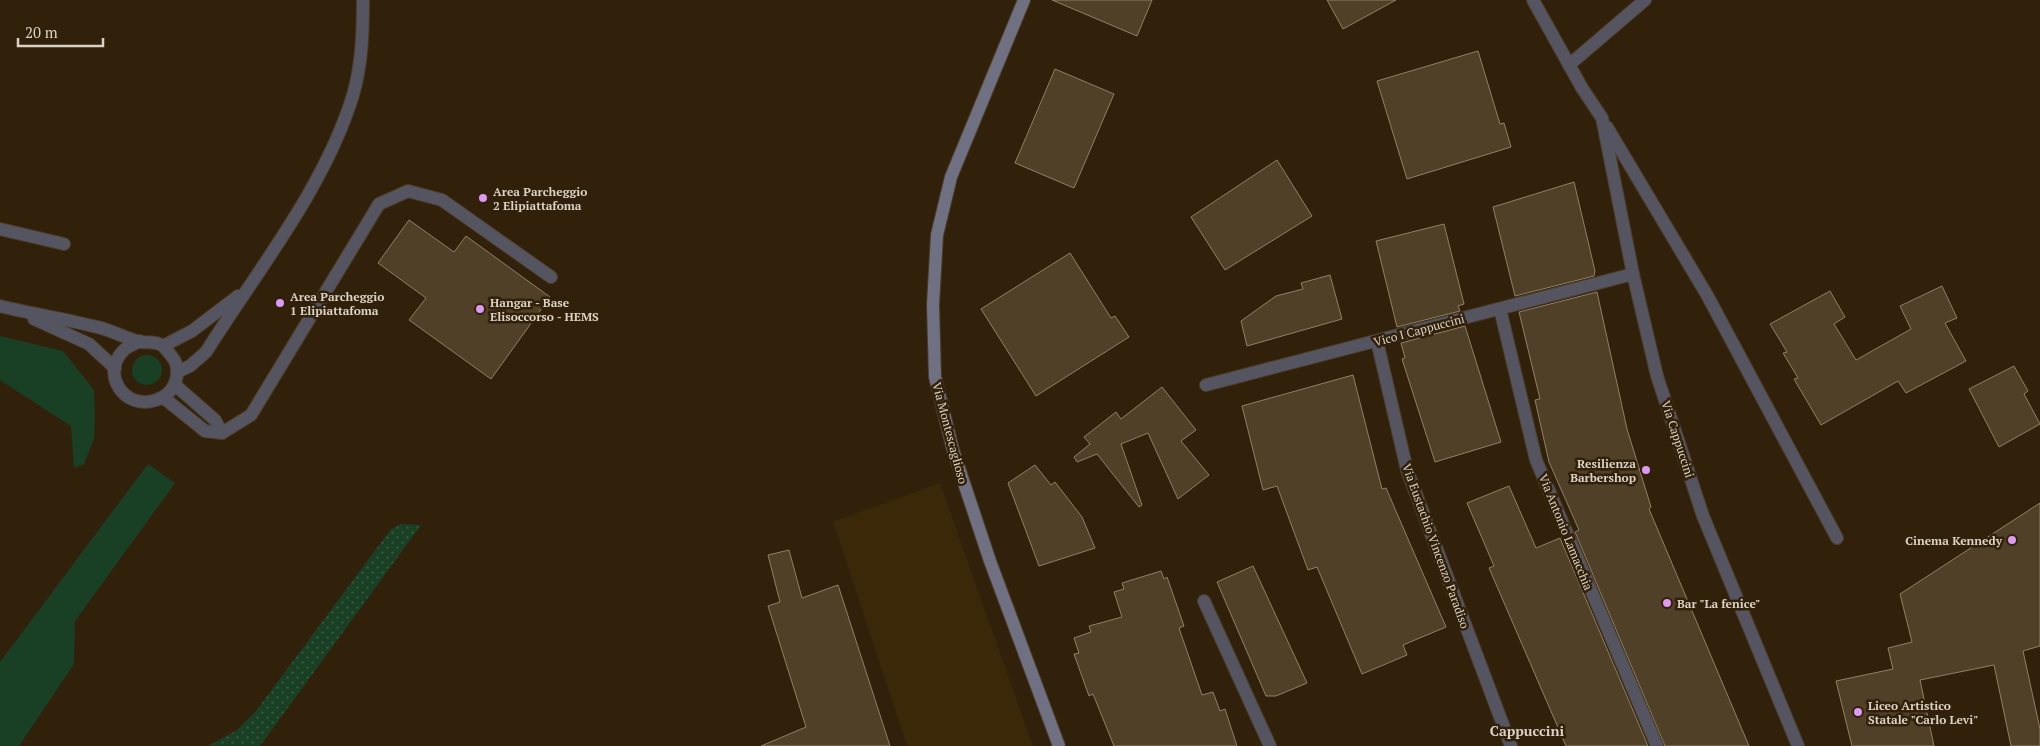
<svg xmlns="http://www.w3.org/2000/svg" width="2040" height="746" font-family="'PT Serif',serif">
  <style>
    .built { fill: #3b2809 }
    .grass { fill: url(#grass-dots) }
    .garden { fill: #194025 }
    .building { fill: #4f4027; stroke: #918066 }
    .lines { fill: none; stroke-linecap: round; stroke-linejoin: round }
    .service-casing { stroke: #4c3d28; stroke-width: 14 }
    .minor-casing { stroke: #4c3d28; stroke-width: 14 }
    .secondary-casing { stroke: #4c3d28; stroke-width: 14 }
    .service { stroke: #555561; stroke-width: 12 }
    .minor { stroke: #555561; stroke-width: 12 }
    .secondary { stroke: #707083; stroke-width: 12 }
    .poi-dot { fill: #dd99f3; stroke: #31210a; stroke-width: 2 }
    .labels { text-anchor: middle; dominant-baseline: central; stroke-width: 5; stroke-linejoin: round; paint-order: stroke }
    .poi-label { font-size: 12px; font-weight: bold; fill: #dbd1c4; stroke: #31210a; text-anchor: start }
    .street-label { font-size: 12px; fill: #dbd1c4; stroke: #31210a }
    .neighbourhood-label { font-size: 14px; font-weight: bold; fill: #dbd1c4; stroke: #31210a }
  </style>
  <defs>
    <pattern id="grass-dots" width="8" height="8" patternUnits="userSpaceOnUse" patternTransform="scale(1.25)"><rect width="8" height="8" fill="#194025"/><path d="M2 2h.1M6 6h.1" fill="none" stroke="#3a5b43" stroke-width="1.8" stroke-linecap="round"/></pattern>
  </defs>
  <rect width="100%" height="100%" fill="#31210a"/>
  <polygon class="built" points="940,483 1033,746 907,746 833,522"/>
  <polygon class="grass" points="401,524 421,525 260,746 208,746 237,730 256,711 391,529"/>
  <g class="garden">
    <polygon points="0,336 63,351 94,390 95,416 94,439 84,464 74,468 71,426 0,380"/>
    <circle cx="147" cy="370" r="15"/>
    <polygon points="148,464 175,483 75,621 74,664 19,746 0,746 0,662"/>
  </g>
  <g class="building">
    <polygon points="1052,0 1152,0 1137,36"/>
    <polygon points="1327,0 1396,0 1343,29"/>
    <polygon points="1478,51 1500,124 1504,123 1511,147 1407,179 1377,81"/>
    <polygon points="1055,69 1114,94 1074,188 1015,163"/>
    <polygon points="1277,160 1312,216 1225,270 1191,217"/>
    <polygon points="1574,182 1595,271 1594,276 1515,296 1493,207"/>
    <polygon points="409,220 454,252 466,236 550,297 491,379 409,320 426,298 378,263"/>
    <polygon points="1444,224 1464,304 1458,306 1460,311 1397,327 1376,241"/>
    <polygon points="1070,253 1111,318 1115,316 1129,337 1036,396 981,309"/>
    <polygon points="1330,275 1342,319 1247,346 1241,321 1276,296 1303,289 1301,283"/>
    <polygon points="1942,286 1957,318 1945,323 1966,361 1906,393 1898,381 1821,425 1794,379 1798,378 1783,353 1787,352 1770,324 1830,291 1845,317 1834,324 1856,360 1911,329 1900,306"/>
    <polygon points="1597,292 1627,429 1651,507 1649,509 1749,746 1665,746 1575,532 1579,530 1549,462 1535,400 1540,399 1519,312"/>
    <polygon points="1465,326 1501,442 1435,462 1402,359 1405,358 1401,343"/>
    <polygon points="2014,366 2028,391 2024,394 2040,424 1999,447 1969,389"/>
    <polygon points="1353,375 1382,489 1386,488 1446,627 1403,645 1407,655 1362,674 1317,567 1308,570 1277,486 1263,490 1242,406"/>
    <polygon points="1162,387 1196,430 1181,441 1209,475 1178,499 1148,433 1121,444 1142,505 1139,507 1097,454 1077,462 1074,457 1090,444 1084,437 1116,412 1121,419"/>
    <polygon points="1035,465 1051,485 1055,482 1082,517 1095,548 1039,566 1008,483"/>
    <polygon points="1509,486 1536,548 1560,538 1648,746 1566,746 1489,568 1494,566 1467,503"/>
    <polygon points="2040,503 2040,646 2023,651 2040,729 2040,746 2011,746 1994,665 1920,680 1934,746 1852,746 1836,681 1893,669 1888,648 1912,642 1900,594"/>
    <polygon points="789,550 802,598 838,585 890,746 761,746 806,727 768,606 780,602 768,555"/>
    <polygon points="1253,566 1307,683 1276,696 1266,696 1217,582"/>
    <polygon points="1161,571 1164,579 1167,577 1184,626 1179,628 1202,695 1213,692 1220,711 1225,709 1237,746 1114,746 1093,694 1089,696 1074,654 1079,653 1074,638 1091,632 1089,626 1122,617 1114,592 1124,589 1122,583"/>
  </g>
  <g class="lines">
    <defs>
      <polyline id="service" points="0,229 64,244"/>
      <g id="minor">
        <polyline points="1533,0 1582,88 1602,118 1633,274 1657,376 1703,516 1798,746"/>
        <polyline points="1569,65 1645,0"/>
        <polyline points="1607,127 1707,295 1837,538"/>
        <path d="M0 306C32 314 65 319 97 327 112 330 126 339 141 342 148 343 156 341 163 346 166 349 170 354 173 358 178 364 178 375 175 383 172 391 164 398 156 400 124 411 100 373 124 350 128 346 135 344 140 341"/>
        <polyline points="1500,309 1536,460 1657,746"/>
        <polyline points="34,319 89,344 115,368"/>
        <polyline points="1377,341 1407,470 1511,746"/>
        <polyline points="163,346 192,331 238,296"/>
        <path d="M177 372 190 366 206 352C257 271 325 187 353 95 362 64 363 32 363 0"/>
        <polyline points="175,385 215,420 222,433"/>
        <polyline points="1206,385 1633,274"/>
        <polyline points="164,398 205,431 222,433 251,415 379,204 408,191 442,200 551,277"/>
        <polyline points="1204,601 1270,746"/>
      </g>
      <polyline id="secondary" points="1024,0 951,177 937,235 933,305 935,377 953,450 990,561 1059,746"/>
    </defs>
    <use href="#service" class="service-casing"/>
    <use href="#minor" class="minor-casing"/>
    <use href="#secondary" class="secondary-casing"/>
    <use href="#service" class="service"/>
    <use href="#minor" class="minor"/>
    <use href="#secondary" class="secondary"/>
  </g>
  <g class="poi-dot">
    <circle cx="483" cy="198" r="5"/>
    <circle cx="280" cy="303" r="5"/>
    <circle cx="480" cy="309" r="5"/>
    <circle cx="1646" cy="470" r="5"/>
    <circle cx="2012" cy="540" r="5"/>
    <circle cx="1667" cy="603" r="5"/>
    <circle cx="1858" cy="712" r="5"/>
  </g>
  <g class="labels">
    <g class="poi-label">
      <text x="493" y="191">Area Parcheggio<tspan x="493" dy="14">2 Elipiattafoma</tspan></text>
      <text x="290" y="296">Area Parcheggio<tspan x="290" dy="14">1 Elipiattafoma</tspan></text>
      <text x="490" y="302">Hangar - Base<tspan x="490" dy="14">Elisoccorso - HEMS</tspan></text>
      <text x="1636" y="463" text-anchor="end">Resilienza<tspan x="1636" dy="14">Barbershop</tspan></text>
      <text x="2002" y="540" text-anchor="end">Cinema Kennedy</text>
      <text x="1677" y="603">Bar "La fenice"</text>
      <text x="1868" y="705">Liceo Artistico<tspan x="1868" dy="14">Statale "Carlo Levi"</tspan></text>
    </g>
    <g class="street-label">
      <text transform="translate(1419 330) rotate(-15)">Vico I Cappuccini</text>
      <text transform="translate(950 433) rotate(75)">Via Montescaglioso</text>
      <text transform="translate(1678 439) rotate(72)">Via Cappuccini</text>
      <text transform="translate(1566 532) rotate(68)">Via Antonio Lamacchia</text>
      <text transform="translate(1436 546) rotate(70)">Via Eustachio Vincenzo Paradiso</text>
    </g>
    <g class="neighbourhood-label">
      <text x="1527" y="730">Cappuccini</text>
    </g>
  </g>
  <path d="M18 38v8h85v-8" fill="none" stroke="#dbd1c4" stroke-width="2.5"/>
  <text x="25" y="38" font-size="15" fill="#dbd1c4" stroke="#31210a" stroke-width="4" paint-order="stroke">20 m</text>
</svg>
